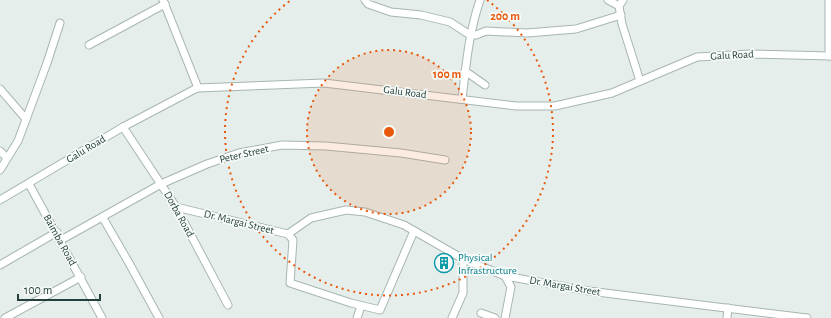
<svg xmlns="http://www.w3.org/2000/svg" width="831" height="318" font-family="'Alegreya Sans',sans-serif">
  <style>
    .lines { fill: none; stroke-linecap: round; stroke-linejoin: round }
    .minor-casing { stroke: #a7b6b3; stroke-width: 9 }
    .minor { stroke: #fff; stroke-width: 7 }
    .ring { fill: none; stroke: #e8590c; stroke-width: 2; stroke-dasharray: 2 4 }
    .labels { text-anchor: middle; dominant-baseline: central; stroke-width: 3.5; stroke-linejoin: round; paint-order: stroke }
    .street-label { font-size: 11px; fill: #24403c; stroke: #f6faf8 }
    .culture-label { font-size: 11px; fill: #0d838f; stroke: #f6faf8; text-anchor: start }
    .centre { fill: #e8590c; stroke: #f6faf8; stroke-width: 2 }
    .ring-label { font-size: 12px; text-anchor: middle; font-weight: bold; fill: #e8590c; stroke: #f6faf8; stroke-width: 3.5; stroke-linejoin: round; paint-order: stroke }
  </style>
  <rect width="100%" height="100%" fill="#e5eeeb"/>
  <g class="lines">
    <defs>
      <g id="minor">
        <polyline points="163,0 198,88"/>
        <polyline points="365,0 368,4 391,12 421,15 450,22 470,35 476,35 486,31 527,33 576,29 621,15"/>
        <polyline points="608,0 619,6"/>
        <polyline points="623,0 619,6 622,24 640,81"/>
        <polyline points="89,45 165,4"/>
        <polyline points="829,56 829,0"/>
        <polyline points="465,71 485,85"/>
        <polyline points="0,89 26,119"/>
        <path d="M462 99C466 65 469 32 480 0"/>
        <polyline points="123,127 176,207 228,305"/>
        <polyline points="0,151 7,158"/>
        <polyline points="0,170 18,141 47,63 60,23"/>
        <polyline points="29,184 102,318"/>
        <polyline points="0,200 123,127 197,88 324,83 516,106 555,106 612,93 697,57 750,54 831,56"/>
        <polyline points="176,207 288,234 311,218 346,210 365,212 404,225 463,259 505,276 589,291 807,318"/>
        <polyline points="103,218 129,263 159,318"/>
        <polyline points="288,234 293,240 290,283 351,303 380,310 414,231"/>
        <polyline points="61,240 161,184 207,164 239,153 282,145 326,146 401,153 445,160"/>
        <polyline points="0,265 57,232"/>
        <polyline points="505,276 511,287 505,318"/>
        <polyline points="481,313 495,318"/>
        <polyline points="5,318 81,277"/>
        <polyline points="357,318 361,306"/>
        <polyline points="452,318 463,293 463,259"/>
        <polyline points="727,318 728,308"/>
      </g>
    </defs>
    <use href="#minor" class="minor-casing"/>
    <use href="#minor" class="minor"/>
  </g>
  <circle cx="389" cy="132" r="82" fill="#e8590c" fill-opacity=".12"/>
  <g class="ring">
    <circle cx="389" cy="132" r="82"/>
    <path d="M487 0A164 164 0 1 1 291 0"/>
  </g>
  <defs>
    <symbol id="building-ring" viewBox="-11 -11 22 22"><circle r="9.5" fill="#f6faf8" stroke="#0f9aa8" stroke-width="1.5"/><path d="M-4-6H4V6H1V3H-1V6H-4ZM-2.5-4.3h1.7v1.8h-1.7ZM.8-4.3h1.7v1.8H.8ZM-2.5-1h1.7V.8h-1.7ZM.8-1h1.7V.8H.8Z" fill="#0f9aa8"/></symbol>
  </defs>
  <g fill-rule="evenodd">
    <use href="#building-ring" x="433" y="252" width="22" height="22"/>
  </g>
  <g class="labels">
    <g class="street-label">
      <text transform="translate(732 55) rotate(-3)">Galu Road</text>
      <text transform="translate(405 92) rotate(7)">Galu Road</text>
      <text transform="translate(86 149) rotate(-31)">Galu Road</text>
      <text transform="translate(244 154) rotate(-13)">Peter Street</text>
      <text transform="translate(179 214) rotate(61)">Dorba Road</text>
      <text transform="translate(239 222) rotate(14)">Dr. Margai Street</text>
      <text transform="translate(60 240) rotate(61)">Baimba Road</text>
      <text transform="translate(565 286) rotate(10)">Dr. Margai Street</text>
    </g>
    <g class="culture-label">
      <text x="458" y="257">Physical<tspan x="458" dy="13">Infrastructure</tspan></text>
    </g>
  </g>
  <circle cx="389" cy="132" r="6" class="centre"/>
  <g class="ring-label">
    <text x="505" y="20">200 m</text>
    <text x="447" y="78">100 m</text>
  </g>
  <path d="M18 294v6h82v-6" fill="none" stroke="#24403c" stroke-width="2"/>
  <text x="24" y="294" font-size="12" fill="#24403c" stroke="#f6faf8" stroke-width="3" paint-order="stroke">100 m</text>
</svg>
